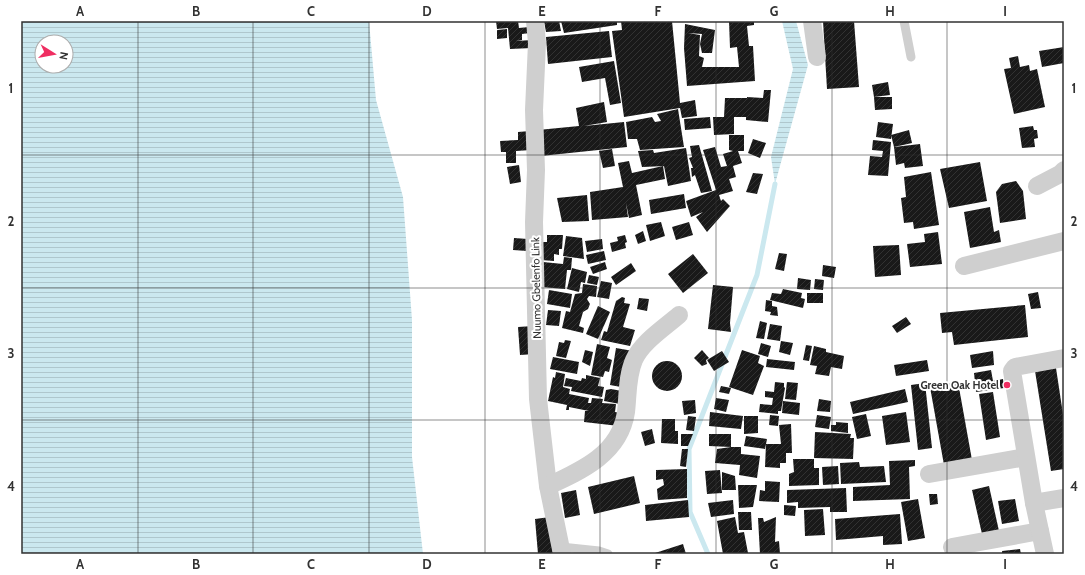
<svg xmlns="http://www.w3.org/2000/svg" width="1085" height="575" font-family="Cabin,sans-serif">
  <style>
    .water { fill: url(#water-rules); fill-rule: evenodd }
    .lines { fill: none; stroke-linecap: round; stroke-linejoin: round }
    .stream { stroke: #cbe8ef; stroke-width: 5 }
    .building { fill: url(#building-hatch) }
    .service { stroke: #cfcfcf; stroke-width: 9 }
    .minor { stroke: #cfcfcf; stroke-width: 18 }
    .grid { fill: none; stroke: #323232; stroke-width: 1; stroke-opacity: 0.55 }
    .poi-dot { fill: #ef2d61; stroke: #fff; stroke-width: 1.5 }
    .labels { text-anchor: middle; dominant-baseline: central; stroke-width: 4; stroke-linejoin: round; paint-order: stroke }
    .street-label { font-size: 11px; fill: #323232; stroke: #fff }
    .poi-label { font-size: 11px; font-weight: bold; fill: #323232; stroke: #fff; text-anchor: end }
    .neatline { fill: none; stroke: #323232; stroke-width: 1.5 }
    .grid-label { font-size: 13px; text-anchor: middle; font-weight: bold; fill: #323232 }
  </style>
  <defs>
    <pattern id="water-rules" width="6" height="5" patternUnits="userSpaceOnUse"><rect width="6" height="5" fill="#cbe8ef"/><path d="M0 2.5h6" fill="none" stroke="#afc7cd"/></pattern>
    <pattern id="building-hatch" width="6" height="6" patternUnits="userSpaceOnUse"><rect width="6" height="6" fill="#191919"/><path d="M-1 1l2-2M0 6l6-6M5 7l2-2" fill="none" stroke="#323232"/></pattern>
  </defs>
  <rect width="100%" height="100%" fill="#fff"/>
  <g class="water">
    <path d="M21 21H369L376 100 403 197 412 320V457L423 554H21ZM42 42H66V66H42Z"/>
    <polygon points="782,21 796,21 808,65 775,184 771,157 793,69"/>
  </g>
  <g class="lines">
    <polyline class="stream" points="708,554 690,512 689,449 757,275 775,184"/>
  </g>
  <g class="building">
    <polygon points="496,21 518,21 519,28 529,27 530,33 522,34 522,40 516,41 532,40 532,48 510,49 508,28 497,29"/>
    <polygon points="544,21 559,21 561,31 546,32"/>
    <polygon points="561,21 617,21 617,25 564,33"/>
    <polygon points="621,21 672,21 680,103 695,100 697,116 682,118 680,108 624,117 612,31 622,30"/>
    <polygon points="729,21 754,21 754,25 747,26 749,46 753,46 755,81 687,86 684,48 685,24 715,30 712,53 702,53 700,44 702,34 688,33 700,35 699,56 704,58 702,67 739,67 737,47 730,48"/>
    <polygon points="823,21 854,21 859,87 827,89"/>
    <polygon points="507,29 507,38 497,39 497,30"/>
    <polygon points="609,31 612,57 548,64 546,37"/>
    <polygon points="1064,47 1064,63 1042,67 1039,51"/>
    <polygon points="1018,56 1020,67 1029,65 1030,71 1037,69 1045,107 1014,114 1004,69 1011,68 1009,58"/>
    <polygon points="614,61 621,103 610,105 605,78 582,82 579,67"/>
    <polygon points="888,82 890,95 874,97 872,85"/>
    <polygon points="764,90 771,90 768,122 746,120 746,117 734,117 734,134 714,135 713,117 724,117 725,98 747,98 747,97 763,98"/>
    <polygon points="874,97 892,97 892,109 875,110"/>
    <polygon points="604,102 607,122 584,126 624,122 627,147 541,156 538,130 579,126 576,108"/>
    <polygon points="678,109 684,147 640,150 637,139 628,139 626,122 652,117 655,122 661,121 657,114"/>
    <polygon points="710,117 711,128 685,130 684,119"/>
    <polygon points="878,122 893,124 891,139 876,137"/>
    <polygon points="1033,126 1034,130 1037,130 1038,138 1034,139 1035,147 1022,148 1019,128"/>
    <polygon points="909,130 912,143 894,147 891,135"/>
    <polygon points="530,131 531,150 516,151 516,163 506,163 506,152 501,152 500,141 518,140 518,132"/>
    <polygon points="729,135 744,135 744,151 738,151 742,163 733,166 736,177 729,179 733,191 719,195 721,201 723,199 730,206 707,232 696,217 703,212 691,217 686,201 716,190 703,150 715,147 721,167 727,166 723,154 733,151 729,150"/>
    <polygon points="753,139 766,143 760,158 748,153"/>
    <polygon points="873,140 891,142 888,176 868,175 870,156 882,157 883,151 872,150"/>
    <polygon points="920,144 923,166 905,168 904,163 896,165 894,147"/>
    <polygon points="699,145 712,191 701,193 695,175 692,177 691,168 693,168 689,158 692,157 690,146"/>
    <polygon points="686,148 691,181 668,186 664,166 666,166 642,167 638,151 653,150 654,153"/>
    <polygon points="612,149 615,166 603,168 599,151"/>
    <polygon points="629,161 632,173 663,166 665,179 636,185 642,215 629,218 626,203 628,217 592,220 590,192 623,187 618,163"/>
    <polygon points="980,162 987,201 949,208 940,169"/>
    <polygon points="519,165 521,182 510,184 507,167"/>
    <polygon points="931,172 939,225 914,229 913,222 904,223 901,198 906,197 904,177"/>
    <polygon points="753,173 763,174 757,194 746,192"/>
    <polygon points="1016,181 1023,191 1026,219 1000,223 996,192 1002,184"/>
    <polygon points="684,194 686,208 651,214 649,200"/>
    <polygon points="587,195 589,221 562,222 557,198"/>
    <polygon points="990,207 994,232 999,230 1001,242 970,248 964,212"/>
    <polygon points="661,222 665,236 650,241 646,225"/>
    <polygon points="689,222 693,235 676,240 672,227"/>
    <polygon points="643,231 646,241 638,244 635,235"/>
    <polygon points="938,232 942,264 910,267 907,244 925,242 924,234"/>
    <polygon points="547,235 563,235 562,249 559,249 559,255 554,254 554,261 541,260 541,242 547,242"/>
    <polygon points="625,235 627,242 625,243 626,248 612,252 610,243 618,241 617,237"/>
    <polygon points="566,236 582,238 584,259 563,256"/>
    <polygon points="514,238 528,239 527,251 513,250"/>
    <polygon points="602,239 603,249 587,252 585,241"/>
    <polygon points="899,245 901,275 875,277 873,246"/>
    <polygon points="604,251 606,260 588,264 586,255"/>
    <polygon points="779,253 787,254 784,271 775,269"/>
    <polygon points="693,254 708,273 683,293 668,274"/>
    <polygon points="564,257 572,258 571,270 567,270 565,289 541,287 543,262 563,264"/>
    <polygon points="605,262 607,269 593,274 590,267"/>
    <polygon points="631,263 636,271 616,285 611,277"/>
    <polygon points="823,265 836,267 834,278 822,276"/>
    <polygon points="572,268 587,272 585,283 581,282 579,292 567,289"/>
    <polygon points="589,275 599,277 597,285 587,283"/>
    <polygon points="798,278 811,280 810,290 797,289"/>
    <polygon points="815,279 824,280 823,290 814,289"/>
    <polygon points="601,281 612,283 609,299 597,297"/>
    <polygon points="583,284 597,286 596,297 589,296 587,299 590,304 588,309 583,312 579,326 584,328 583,333 562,328 566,311 570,312 575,294 582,293"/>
    <polygon points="713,285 733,287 730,323 731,332 708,329"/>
    <polygon points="783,289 802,293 801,298 805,299 803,308 770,300 772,293 781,294"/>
    <polygon points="549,290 572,294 570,308 547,304"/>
    <polygon points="1038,292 1041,308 1031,309 1028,294"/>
    <rect x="807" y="293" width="16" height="10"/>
    <polygon points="622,297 625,298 624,303 630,304 623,327 635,330 630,346 601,340 604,331 607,332 616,301"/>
    <polygon points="639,298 649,299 647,311 637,309"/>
    <polygon points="766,300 772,301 772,306 777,307 778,316 770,315 771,312 765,311"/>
    <polygon points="1025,305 1028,337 954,345 952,332 942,333 940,313"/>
    <polygon points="598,306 610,312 598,339 586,334"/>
    <polygon points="548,310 561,311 559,326 546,325"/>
    <polygon points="906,317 911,324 897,333 892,326"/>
    <polygon points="760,321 767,323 764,339 756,338"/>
    <polygon points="770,324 782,326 780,341 767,339"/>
    <polygon points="533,326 535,354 520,355 518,327"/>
    <polygon points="565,340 571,341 566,358 556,356 559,342 564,343"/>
    <polygon points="781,341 793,343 790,355 779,352"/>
    <polygon points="761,343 771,346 768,357 758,354"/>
    <polygon points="597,344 610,347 607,358 612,360 609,372 605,371 603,377 591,375"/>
    <polygon points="806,345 812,346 809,361 803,360"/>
    <polygon points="814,346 826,349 826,352 844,356 842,369 831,367 829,376 815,374 817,366 810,365"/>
    <polygon points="616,348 633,351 621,387 610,385"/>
    <polygon points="585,350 593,352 590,366 582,362"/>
    <polygon points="702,350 709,358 706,360 707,364 702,366 694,358"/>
    <polygon points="742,350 760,356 758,363 764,366 753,395 729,387"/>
    <polygon points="722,351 729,362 714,371 707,360"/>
    <polygon points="993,351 994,365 972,368 970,355"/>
    <polygon points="553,357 579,362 577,374 550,369"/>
    <polygon points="767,359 795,362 794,370 766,367"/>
    <polygon points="927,360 929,371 896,376 894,365"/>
    <circle cx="667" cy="376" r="15"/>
    <polygon points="1056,368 1064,421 1064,469 1051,471 1035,371"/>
    <polygon points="991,370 993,381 1003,379 1004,388 976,392 974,373"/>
    <polygon points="556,372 565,374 563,387 570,389 569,394 589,398 588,403 591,403 592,398 603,399 602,403 616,404 615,412 621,413 619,426 584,422 585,411 589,411 569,407 569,410 566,410 567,405 548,401 553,377 555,378"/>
    <polygon points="586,375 600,378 598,386 604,387 602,397 571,391 572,387 564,386 566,378 581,381 582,378 586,379"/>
    <polygon points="775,382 784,383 784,387 785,388 781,411 778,411 778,414 759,412 760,404 772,405 773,398 765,397 765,391 774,392"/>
    <polygon points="787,382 798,383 796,400 785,399"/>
    <polygon points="958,382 972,460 944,465 930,387"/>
    <polygon points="925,383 932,448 918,450 911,385"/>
    <polygon points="721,386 731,388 729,394 719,392"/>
    <polygon points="611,389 622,391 620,404 604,401 606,390"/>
    <polygon points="905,389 908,402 853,414 850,402"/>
    <polygon points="993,392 1000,437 986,440 979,394"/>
    <polygon points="716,398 729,400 726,412 714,409"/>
    <polygon points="819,399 831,401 830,412 817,411"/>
    <polygon points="695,400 696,413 684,415 682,401"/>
    <polygon points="783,401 800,403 799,415 782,413"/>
    <polygon points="710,412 743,416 741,429 709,426"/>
    <polygon points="906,412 910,442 886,445 882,416"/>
    <polygon points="866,414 871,436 857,439 852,417"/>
    <polygon points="770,415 779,416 778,426 769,425"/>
    <polygon points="817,415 831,417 829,429 815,427"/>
    <polygon points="688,416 696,417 694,431 686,430"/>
    <polygon points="744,416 758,416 758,433 744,434"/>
    <polygon points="662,419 675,419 675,431 678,431 678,444 661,443"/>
    <polygon points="836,422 848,423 848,433 831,431 831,425 836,425"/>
    <polygon points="791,424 792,453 786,453 786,463 780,463 780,468 765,467 766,444 781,444 779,425"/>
    <polygon points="652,429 655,443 645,446 641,432"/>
    <polygon points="815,432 851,434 850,438 854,438 853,459 814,458"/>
    <polygon points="681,434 693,434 688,446 681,446"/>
    <polygon points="709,434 731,434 731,447 709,446"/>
    <polygon points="746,436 767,439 765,449 744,446"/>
    <polygon points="731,447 741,447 741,454 760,456 757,478 739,475 740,465 715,463 717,449"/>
    <polygon points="682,449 688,449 686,467 680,466"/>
    <polygon points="793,459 814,459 814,468 819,468 819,485 789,486 789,474 794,472"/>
    <polygon points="915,460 915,466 909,467 910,499 853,501 853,487 890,485 889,461"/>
    <polygon points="859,462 860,467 884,466 886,482 841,484 840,463"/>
    <polygon points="838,466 839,484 823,485 822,467"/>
    <polygon points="687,469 687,498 658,500 657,489 664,485 663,479 656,480 656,470"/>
    <polygon points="720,470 722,493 707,494 705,471"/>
    <polygon points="722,472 735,476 736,490 722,490"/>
    <polygon points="634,476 640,503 594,514 588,487"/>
    <polygon points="765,481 780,482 779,502 759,501 760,490 765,491"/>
    <polygon points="738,485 757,485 753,507 739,508"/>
    <polygon points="989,486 999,531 982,534 972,490"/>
    <polygon points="846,488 847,512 830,512 830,507 798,508 798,502 787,503 787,490"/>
    <polygon points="576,490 580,515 565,518 561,493"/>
    <polygon points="929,494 937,494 938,504 930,505"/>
    <polygon points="918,499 925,538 908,541 901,502"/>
    <polygon points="1015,499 1019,521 1002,524 998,501"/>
    <polygon points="688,500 689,517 646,521 645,505"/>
    <polygon points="733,500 734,514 711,517 708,503"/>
    <polygon points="784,505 796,506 795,516 784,515"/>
    <polygon points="823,509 825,535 805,536 804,510"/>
    <polygon points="738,512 751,512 752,530 739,530"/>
    <polygon points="900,514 902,544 883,545 883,536 836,540 835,519"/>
    <polygon points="550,517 553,554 538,554 535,519"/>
    <polygon points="735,517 738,533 744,532 748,553 723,554 717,521"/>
    <polygon points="776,517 775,542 779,541 780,554 760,554 758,518 763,518 764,522"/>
    <polygon points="683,544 686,554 652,554"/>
    <polygon points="1020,549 1021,554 1002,554 1002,551"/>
  </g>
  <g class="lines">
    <g class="service">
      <polyline points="904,21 911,57"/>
      <polyline points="561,547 599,551 608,554"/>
    </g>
    <g class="minor">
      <polyline points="535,21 537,43 534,110 536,170 534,222 538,399 548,486 562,554"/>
      <polyline points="812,21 817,57"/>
      <polyline points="1037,186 1060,174 1064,170"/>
      <polyline points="964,266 1064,241"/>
      <polyline points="929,474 1026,457"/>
      <path d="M548 486C583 470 620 453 626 412 628 395 627 376 634 360 642 342 664 328 679 315"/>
      <polyline points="1034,503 1064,498"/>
      <polyline points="952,547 1040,531"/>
      <polyline points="1045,554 1034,503 1012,371 1015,367 1064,358"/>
    </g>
  </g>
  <path class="grid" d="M138 21V554M253 21V554M369 21V554M485 21V554M600 21V554M716 21V554M832 21V554M947 21V554M21 155H1064M21 288H1064M21 420H1064"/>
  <circle class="poi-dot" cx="1007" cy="385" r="4"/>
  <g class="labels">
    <g class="street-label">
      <text transform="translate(536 288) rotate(-91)">Nuumo Gbelenfo Link</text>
    </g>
    <g class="poi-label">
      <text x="999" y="385">Green Oak Hotel</text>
    </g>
  </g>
  <rect width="1085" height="575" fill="none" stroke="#ffffff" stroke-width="44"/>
  <g transform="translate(54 54) rotate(101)"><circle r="19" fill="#ffffff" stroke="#adadad"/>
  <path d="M0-3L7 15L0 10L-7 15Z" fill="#ef2d61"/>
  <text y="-6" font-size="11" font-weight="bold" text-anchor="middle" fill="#323232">N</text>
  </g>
  <rect x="22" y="22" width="1041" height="531" class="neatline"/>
  <g class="grid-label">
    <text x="80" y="16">A</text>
    <text x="196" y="16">B</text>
    <text x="311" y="16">C</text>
    <text x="427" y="16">D</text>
    <text x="542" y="16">E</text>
    <text x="658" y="16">F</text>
    <text x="774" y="16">G</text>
    <text x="890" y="16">H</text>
    <text x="1005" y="16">I</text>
    <text x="11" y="93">1</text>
    <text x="1074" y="93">1</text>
    <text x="11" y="226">2</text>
    <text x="1074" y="226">2</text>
    <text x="11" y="358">3</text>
    <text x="1074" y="358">3</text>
    <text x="11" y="491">4</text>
    <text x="1074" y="491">4</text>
    <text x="80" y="569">A</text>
    <text x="196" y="569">B</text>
    <text x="311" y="569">C</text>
    <text x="427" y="569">D</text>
    <text x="542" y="569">E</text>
    <text x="658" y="569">F</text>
    <text x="774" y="569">G</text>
    <text x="890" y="569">H</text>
    <text x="1005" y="569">I</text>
  </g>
</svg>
